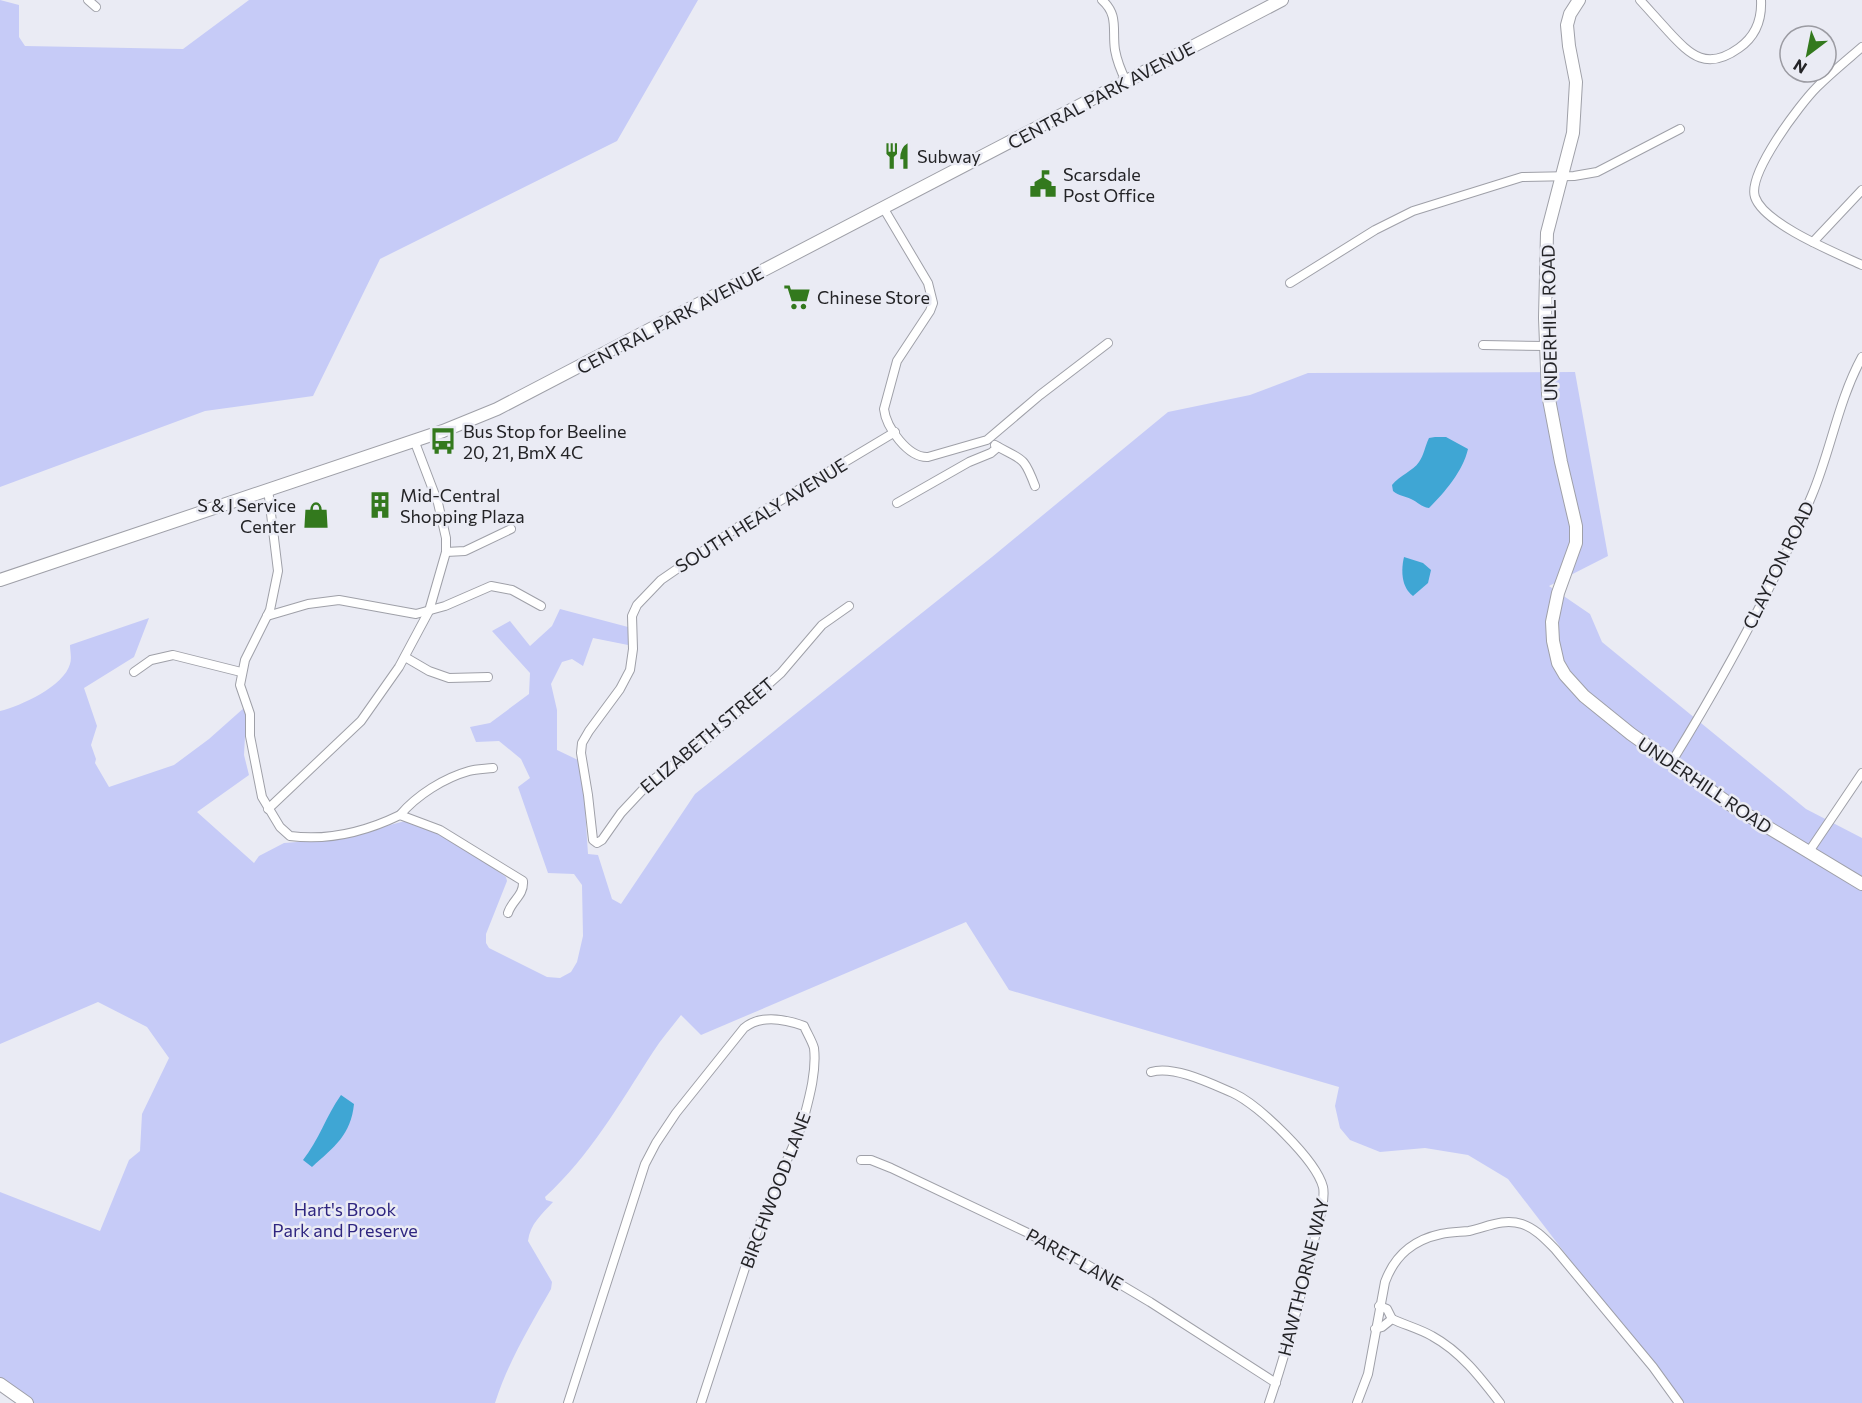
<svg xmlns="http://www.w3.org/2000/svg" width="1862" height="1403" font-family="Commissioner,sans-serif">
  <style>
    .green { fill: #c6cbf7 }
    .water { fill: #3fa6d4 }
    .lines { fill: none; stroke-linecap: round; stroke-linejoin: round }
    .street-casing { stroke: #9fa0a8; stroke-width: 10 }
    .secondary-casing { stroke: #9fa0a8; stroke-width: 14 }
    .primary-casing { stroke: #9fa0a8; stroke-width: 14 }
    .street { stroke: #fff; stroke-width: 8 }
    .secondary { stroke: #fff; stroke-width: 12 }
    .primary { stroke: #fff; stroke-width: 12 }
    .labels { text-anchor: middle; dominant-baseline: central; stroke-width: 5; stroke-linejoin: round; paint-order: stroke }
    .street-label { font-size: 18px; fill: #242427; stroke: #eaebf4 }
    .poi-label { font-size: 18px; fill: #242427; stroke: #eaebf4; text-anchor: start }
    .park-label { font-size: 18px; fill: #2f2680; stroke: #eaebf4 }
  </style>
  <rect width="100%" height="100%" fill="#eaebf4"/>
  <g class="green">
    <polygon points="0,0 19,5 19,37 25,46 183,49 249,0 698,0 617,141 380,259 313,396 205,411 0,487"/>
    <path d="M1575 372 1608 556 1549 586 1590 614 1602 642 1806 809 1862 838V1403H1680L1508 1179 1468 1155 1425 1148 1380 1152 1350 1140 1340 1128 1335 1106 1339 1087 1009 990 966 922 701 1035 681 1015C672 1027 661 1039 653 1052 620 1103 590 1156 545 1197L546 1200 553 1202C542 1214 530 1224 528 1241L552 1282 551 1289C530 1326 508 1362 495 1403H34L0 1379V1192L100 1231 129 1160 140 1151 142 1114 169 1058 147 1027 98 1002 0 1044V711C21 706 64 686 70 664 72 658 70 651 70 645L149 618 134 657 84 688 97 726 91 745 96 759 95 763 109 787 174 765 209 739 245 707 249 721 245 736 244 755 249 775 197 812 254 863 259 856 284 843 337 839 405 821 446 835 506 877 507 881 486 934V943L489 948 547 977 560 978 571 972 577 962 583 936 582 885 574 874 548 873 518 787 530 778 521 759 499 741 476 742 470 727 490 723 529 694 530 673 492 631 510 621 530 646 552 626 560 609 628 627V645L593 638 583 666 572 659 562 662 551 684 557 710V750L578 760 583 777 588 854 598 855 612 899 621 904 695 794 992 557 1168 412 1250 395 1308 373Z"/>
  </g>
  <g class="water">
    <path d="M1435 437H1446L1468 449C1463 471 1445 492 1429 508 1421 507 1418 502 1411 499 1405 496 1399 496 1393 491L1392 485C1400 475 1413 471 1419 462 1424 455 1425 446 1429 438Z"/>
    <path d="M1404 557 1423 563 1431 570 1428 583 1413 596C1401 587 1401 570 1404 557Z"/>
    <path d="M341 1095 354 1104C351 1135 334 1147 312 1167L303 1160C319 1140 326 1116 341 1095Z"/>
  </g>
  <g class="lines">
    <defs>
      <g id="street">
        <polyline points="88,0 96,7"/>
        <path d="M1102 0C1119 15 1112 30 1115 50 1117 61 1121 71 1126 81"/>
        <path d="M1640 0C1649 10 1659 21 1668 31 1691 56 1707 71 1739 48 1756 36 1762 20 1761 0"/>
        <path d="M1862 47C1847 60 1831 73 1817 87 1800 104 1747 174 1755 197 1764 224 1836 253 1862 265"/>
        <path d="M884 209 928 283 933 303 930 311 897 361 884 409C886 427 908 458 928 457L987 440 1040 395 1108 343"/>
        <polyline points="1813,242 1862,190"/>
        <polyline points="1290,283 1375,230 1413,211 1522,177 1574,176 1597,172 1680,129"/>
        <polyline points="1483,345 1546,346"/>
        <path d="M995 445C1022 461 1023 454 1035 486"/>
        <path d="M268 489 278 571 270 610 245 660 240 685 250 714V736L262 797 280 827 290 836C328 841 367 831 400 815L440 830 523 881C524 896 512 900 508 913"/>
        <polyline points="897,503 969,462 991,453 998,447"/>
        <polyline points="446,552 465,551 511,529"/>
        <polyline points="849,606 822,625 781,673 699,746 650,782 621,813 602,840 597,843 593,840 588,795 581,753 582,743 589,731 620,689 630,670 633,649 632,616 637,605 661,580 748,520 895,432"/>
        <polyline points="267,616 308,604 339,600 416,614 445,606 491,586 512,590 541,606"/>
        <polyline points="405,657 429,671 449,678 488,677"/>
        <polyline points="134,672 151,660 173,655 241,672"/>
        <path d="M1671 763C1724 677 1773 588 1812 495 1831 450 1838 401 1862 357"/>
        <polyline points="268,809 361,721 399,667 429,611 446,552 446,538 438,503 414,440"/>
        <path d="M400 815C417 795 444 778 469 771 476 769 485 769 493 768"/>
        <polyline points="1808,853 1862,773"/>
        <path d="M1151 1072C1174 1065 1212 1084 1233 1093 1259 1105 1316 1160 1323 1187 1326 1200 1317 1227 1314 1241 1301 1296 1287 1350 1269 1403"/>
        <polyline points="861,1160 871,1160 891,1168 1028,1233 1081,1261 1150,1302 1276,1383"/>
        <polyline points="1379,1306 1387,1309 1392,1319"/>
        <path d="M1375 1329 1382 1327 1392 1319C1405 1325 1420 1329 1432 1336 1461 1352 1480 1377 1500 1403"/>
        <path d="M568 1403 645 1164 656 1143 676 1113 744 1028C761 1014 785 1019 804 1026 807 1033 812 1041 814 1048 817 1073 808 1102 802 1125L758 1228 701 1403"/>
        <path d="M1357 1403 1368 1374 1385 1282C1395 1255 1413 1240 1441 1234 1450 1232 1460 1232 1469 1231 1487 1227 1503 1218 1522 1224 1535 1228 1546 1240 1555 1249L1653 1367 1679 1403"/>
      </g>
      <g id="secondary">
        <polyline points="1579,0 1570,14 1567,25 1569,46 1576,82 1573,133 1547,233 1545,318 1548,394 1561,462 1576,526 1576,543 1558,593 1552,622 1553,641 1558,663 1565,675 1584,696 1631,734 1731,805 1862,884"/>
        <polyline points="0,1384 27,1403"/>
      </g>
      <polyline id="primary" points="0,580 443,431 497,409 1282,0"/>
    </defs>
    <use href="#street" class="street-casing"/>
    <use href="#secondary" class="secondary-casing"/>
    <use href="#primary" class="primary-casing"/>
    <use href="#street" class="street"/>
    <use href="#secondary" class="secondary"/>
    <use href="#primary" class="primary"/>
  </g>
  <defs>
    <symbol id="restaurant-bare" viewBox="-9 -9 18 18"><path d="M-5-6h1v4h1v-4h1v4h1v-4h1v5L-1.5 .5V6h-2V.5L-5-1ZM5-6V6H3V1.5H1.5Q1.5-4 5-6Z" fill="#33791d" stroke="#eaebf4" stroke-width="2.5" paint-order="stroke"/></symbol>
    <symbol id="civic-bare" viewBox="-9 -9 18 18"><path d="M-.6-6.5H3V-4.5H.6V-3L4-1V1h2V6H-6V1h2V-1L-.6-3ZM-1.2 2.5V6h2.4V2.5Z" fill="#33791d" stroke="#eaebf4" stroke-width="2.5" paint-order="stroke"/></symbol>
    <symbol id="supermarket-bare" viewBox="-9 -9 18 18"><path d="M-6-5.5h2.5l.6 2H6L4.5 2H-2.5L-4.4-4H-6ZM-1.5 3.2a1.3 1.3 0 1 0 .1 0ZM3 3.2a1.3 1.3 0 1 0 .1 0Z" fill="#33791d" stroke="#eaebf4" stroke-width="2.5" paint-order="stroke"/></symbol>
    <symbol id="bus-bare" viewBox="-9 -9 18 18"><path d="M-5-6H5V4H4V6H2V4H-2V6H-4V4H-5ZM-3.5-4V0h7V-4ZM-3.5 1.2v1.5H-2V1.2ZM2 1.2v1.5H3.5V1.2Z" fill="#33791d" stroke="#eaebf4" stroke-width="2.5" paint-order="stroke"/></symbol>
    <symbol id="building-bare" viewBox="-9 -9 18 18"><path d="M-4-6H4V6H1V3H-1V6H-4ZM-2.5-4.3h1.7v1.8h-1.7ZM.8-4.3h1.7v1.8H.8ZM-2.5-1h1.7V.8h-1.7ZM.8-1h1.7V.8H.8Z" fill="#33791d" stroke="#eaebf4" stroke-width="2.5" paint-order="stroke"/></symbol>
    <symbol id="shop-bare" viewBox="-9 -9 18 18"><path d="M-5-2.5h2.3a2.7 3.5 0 0 1 5.4 0H5L5.5 6h-11ZM-1.5-2.5h3a1.5 2.3 0 0 0-3 0Z" fill="#33791d" stroke="#eaebf4" stroke-width="2.5" paint-order="stroke"/></symbol>
  </defs>
  <g fill-rule="evenodd">
    <use href="#restaurant-bare" x="878" y="137" width="38" height="38"/>
    <use href="#civic-bare" x="1024" y="165" width="38" height="38"/>
    <use href="#supermarket-bare" x="778" y="278" width="38" height="38"/>
    <use href="#bus-bare" x="424" y="422" width="38" height="38"/>
    <use href="#building-bare" x="361" y="486" width="38" height="38"/>
    <use href="#shop-bare" x="297" y="496" width="38" height="38"/>
  </g>
  <g class="labels">
    <g class="street-label">
      <text transform="translate(1101 95) rotate(-28)">CENTRAL PARK AVENUE</text>
      <text transform="translate(670 320) rotate(-28)">CENTRAL PARK AVENUE</text>
      <text transform="translate(1549 323) rotate(-91)">UNDERHILL ROAD</text>
      <text transform="translate(761 515) rotate(-32)">SOUTH HEALY AVENUE</text>
      <text transform="translate(1778 565) rotate(-64)">CLAYTON ROAD</text>
      <text transform="translate(707 735) rotate(-40)">ELIZABETH STREET</text>
      <text transform="translate(1705 785) rotate(34)">UNDERHILL ROAD</text>
      <text transform="translate(775 1190) rotate(-69)">BIRCHWOOD LANE</text>
      <text transform="translate(1075 1259) rotate(29)">PARET LANE</text>
      <text transform="translate(1303 1277) rotate(-76)">HAWTHORNE WAY</text>
    </g>
    <g class="poi-label">
      <text x="917" y="156">Subway</text>
      <text x="1063" y="174">Scarsdale<tspan x="1063" dy="21">Post Office</tspan></text>
      <text x="817" y="297">Chinese Store</text>
      <text x="463" y="431">Bus Stop for Beeline<tspan x="463" dy="21">20, 21, BmX 4C</tspan></text>
      <text x="400" y="495">Mid-Central<tspan x="400" dy="21">Shopping Plaza</tspan></text>
      <text x="296" y="505" text-anchor="end">S &amp; J Service<tspan x="296" dy="21">Center</tspan></text>
    </g>
    <g class="park-label">
      <text x="345" y="1209">Hart's Brook<tspan x="345" dy="21">Park and Preserve</tspan></text>
    </g>
  </g>
  <g transform="translate(1808 54) rotate(212)"><circle r="28" fill="#eaebf4" stroke="#9b9ba2" stroke-width="1.5"/>
  <path d="M0-4.5L10 22L0 15L-10 22Z" fill="#33791d"/>
  <text y="-9" font-size="16" font-weight="bold" text-anchor="middle" fill="#242427">N</text>
  </g>
</svg>
